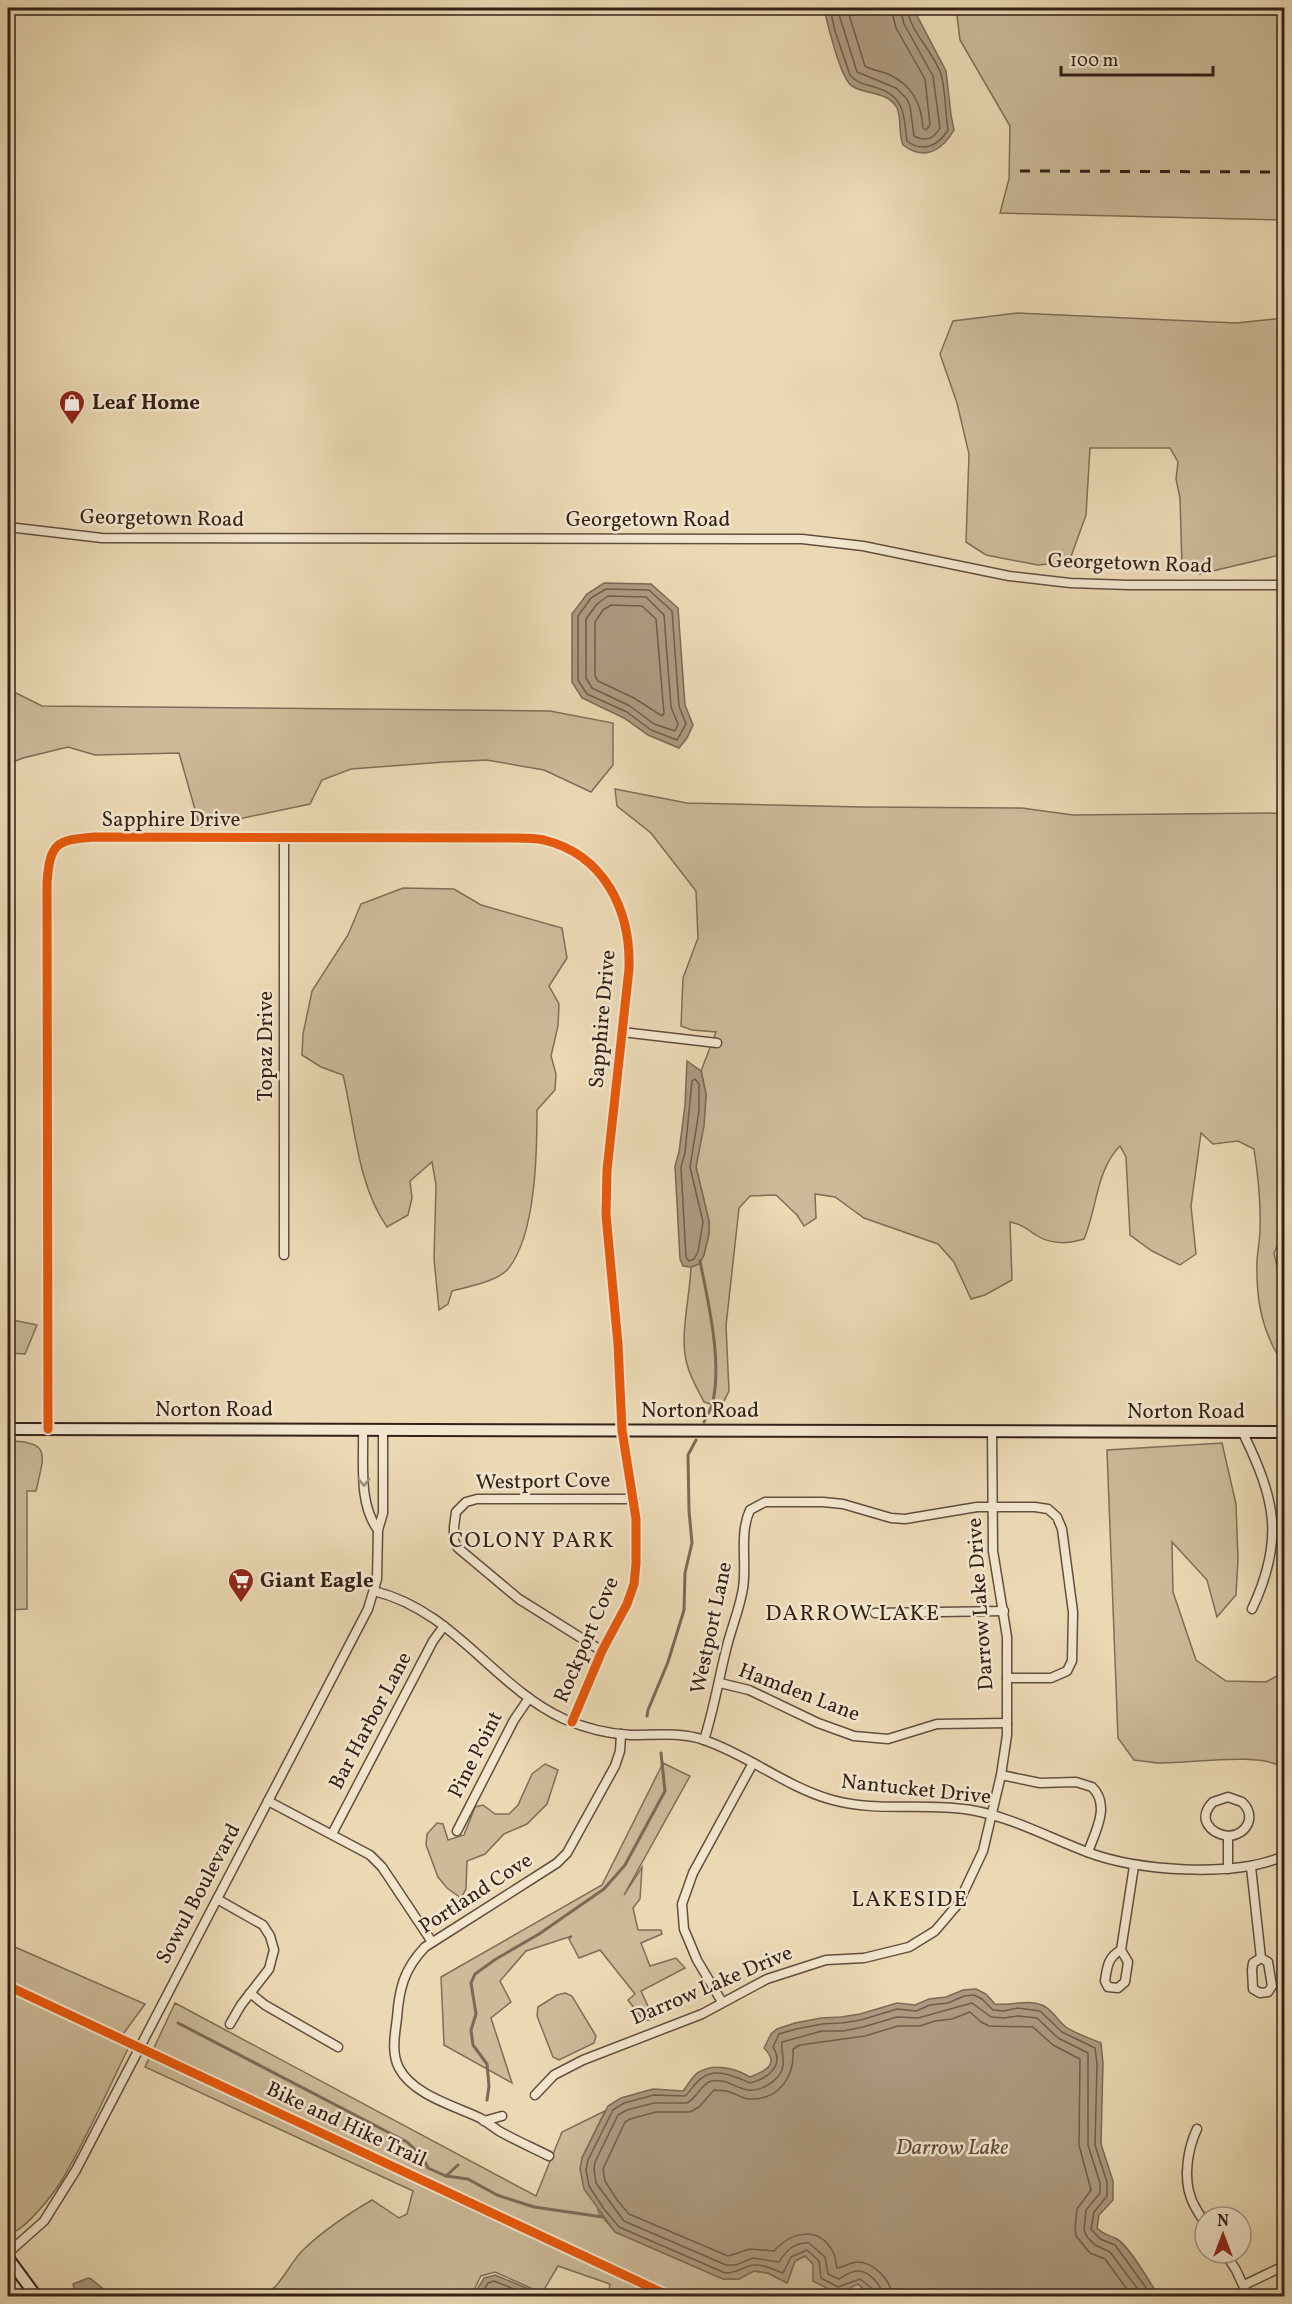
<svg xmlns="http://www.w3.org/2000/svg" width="1292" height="2304" font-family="Vollkorn,serif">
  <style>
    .green { fill: #ccba99; stroke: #806d58; stroke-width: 1.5 }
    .water { fill: #ad9a7f; stroke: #7d6956; stroke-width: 1.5 }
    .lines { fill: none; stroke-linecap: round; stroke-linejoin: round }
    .shore { stroke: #705d4c; stroke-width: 1.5 }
    .stream { stroke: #7d6956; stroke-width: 3 }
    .street-casing { stroke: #624e3f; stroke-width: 11 }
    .secondary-casing { stroke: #342018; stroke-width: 14 }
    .street { stroke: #f2e6ce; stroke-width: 8 }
    .secondary { stroke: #f2e6ce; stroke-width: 10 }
    .rail { stroke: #342018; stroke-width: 3; stroke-dasharray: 10 10; stroke-linecap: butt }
    .cycleway-casing { stroke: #f2e6ce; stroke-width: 13 }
    .cycleway { stroke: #e8590c; stroke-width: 9 }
    .oneway { stroke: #9c8d7c }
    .labels { text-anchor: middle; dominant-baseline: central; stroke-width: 5; stroke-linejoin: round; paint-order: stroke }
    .poi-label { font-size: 21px; font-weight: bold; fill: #342018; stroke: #f2e6ce; text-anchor: start }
    .street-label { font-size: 21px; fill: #342018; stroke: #f2e6ce }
    .neighbourhood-label { font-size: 22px; letter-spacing: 1.5px; fill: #342018; stroke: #f2e6ce }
    .water-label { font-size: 22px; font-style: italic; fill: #5e4b3c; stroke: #f2e6ce }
  </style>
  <rect width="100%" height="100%" fill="#ebd9b4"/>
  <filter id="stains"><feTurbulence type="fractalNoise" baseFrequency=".00333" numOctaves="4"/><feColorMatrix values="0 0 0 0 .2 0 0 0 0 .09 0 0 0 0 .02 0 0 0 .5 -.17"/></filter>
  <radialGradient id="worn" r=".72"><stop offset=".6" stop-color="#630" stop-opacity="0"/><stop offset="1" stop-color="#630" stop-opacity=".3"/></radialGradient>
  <g class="green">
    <polygon points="953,8 1284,8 1284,220 1000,213 1009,179 1010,126 960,40 957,16"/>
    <polygon points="1017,313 1236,323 1284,318 1284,554 1200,574 1182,567 1180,498 1176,479 1178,462 1170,448 1090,448 1086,515 1069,562 1038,565 986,555 966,542 969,454 957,403 940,354 953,321"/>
    <polygon points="8,689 42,706 550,711 613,723 613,765 591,792 544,770 487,760 444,762 351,769 322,780 310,804 200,827 179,753 95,755 68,747 23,758 8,764"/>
    <path d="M615 789 687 803 862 807 1022 808 1073 815 1284 813V1231L1274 1253 1284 1295V1356L1277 1354C1260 1324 1256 1294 1257 1260 1258 1249 1260 1238 1260 1228 1261 1202 1258 1175 1254 1149L1238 1141 1213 1144 1201 1133 1191 1206 1196 1254 1180 1265 1152 1251 1130 1235 1126 1157 1120 1146C1096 1170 1097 1209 1084 1239 1068 1244 1051 1245 1036 1235 1027 1229 1021 1224 1010 1222L1012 1280 985 1295 971 1299 954 1262 938 1244 864 1218 835 1197 815 1194 816 1218 804 1226 797 1215 776 1195 750 1196 739 1208 726 1326 729 1391 721 1407 704 1402C698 1390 690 1377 687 1364 679 1337 690 1297 691 1267L699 1264 704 1255 709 1234V1221L696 1167 705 1111 706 1094 701 1071 716 1032 692 1030 681 1026 683 978 698 938 696 891 651 833 617 806Z"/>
    <path d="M403 888 454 889 481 905 562 928 567 958 549 986 559 1004 558 1026 551 1056 556 1074 555 1090 537 1110C537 1152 536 1235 508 1269 498 1281 468 1287 452 1291L448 1304 439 1310 434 1259 436 1185 432 1162 410 1181 412 1198 408 1215 387 1227C357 1184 355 1125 343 1075L321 1067 302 1055 303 1034 312 991 348 935 361 904Z"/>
    <polygon points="8,1319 37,1325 25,1354 8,1353"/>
    <path d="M8 1441C52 1441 44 1455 36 1491H27V1609L8 1610Z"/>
    <path d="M1222 1443 1236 1504 1238 1559 1236 1595 1217 1617 1207 1580 1172 1542 1173 1592 1196 1660 1226 1681 1266 1682 1284 1672V1768C1260 1751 1189 1764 1158 1763 1150 1762 1142 1761 1134 1760L1118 1738 1107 1450Z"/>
    <polygon points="663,1763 690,1776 624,1895 642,1867 640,1899 633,1908 638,1930 661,1930 662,1934 641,1943 650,1966 676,1958 685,1968 641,1991 654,2019 644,2021 628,2000 635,1994 600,1950 579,1958 569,1939 572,1936 526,1951 500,1981 511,2002 491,2018 512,2083 444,2045 441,1977 602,1885"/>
    <polygon points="545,1764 558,1770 547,1804 527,1824 504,1834 485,1854 467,1861 466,1889 461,1898 447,1888 438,1877 426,1845 427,1834 437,1823 443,1824 448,1840 464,1835 475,1807 483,1805 495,1814 509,1814 518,1805 532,1774"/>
    <polygon points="8,1944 145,2004 121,2037 8,1982"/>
    <path d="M8 1989 129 2047C107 2091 87 2138 62 2180 54 2193 22 2235 8 2233Z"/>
    <polygon points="565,1993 572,1996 596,2036 594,2043 559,2060 553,2057 537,2016 538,2007 557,1995"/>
    <path d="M175 2003 536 2196 562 2132 605 2111 582 2158 599 2213 615 2232 723 2279H739L753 2271 768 2273 787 2283 795 2261 805 2256 813 2264 858 2284 871 2296H608L610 2284 558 2266 542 2293 495 2272 481 2276 471 2296H262C281 2288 289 2263 304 2249 325 2229 348 2214 372 2200L399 2218 407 2214 413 2191 145 2067Z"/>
  </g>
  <g class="water">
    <path d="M824 8H913L946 71 951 115 954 130C942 151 924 161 903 145 898 134 902 119 897 108 888 91 866 95 852 86 840 78 827 22 824 8Z"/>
    <polygon points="604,583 651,584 678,608 685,705 693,725 687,738 679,748 648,735 624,718 582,698 572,682 572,614 587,594"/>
    <polygon points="687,1061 701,1071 706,1094 704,1126 696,1167 709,1221 709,1234 704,1255 699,1264 691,1267 683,1266 680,1259 675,1166 679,1152 685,1105"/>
    <path d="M976 1989 986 1994 995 2004C1010 2006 1027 1999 1042 2005 1052 2009 1058 2021 1066 2027 1076 2034 1090 2038 1101 2043L1103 2063 1101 2144 1113 2181V2200L1099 2215 1097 2228C1104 2235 1109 2235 1117 2239 1130 2247 1150 2283 1159 2296H871L858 2284 838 2294 813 2281V2264L805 2256 795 2261 787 2283 768 2273 754 2271 739 2279H723L615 2232 584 2189 580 2169 582 2158 608 2106 621 2098 653 2089 683 2091C688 2085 692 2076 699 2072 714 2063 735 2068 750 2077 766 2071 780 2064 764 2048L771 2034 777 2029 795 2023 821 2018 841 2017 860 2014 897 2003 915 2005 929 1999 946 1997 963 1990Z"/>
    <polygon points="495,2275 536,2292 540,2296 473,2296 484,2278"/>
    <polygon points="88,2278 91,2279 112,2296 76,2296 73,2284"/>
  </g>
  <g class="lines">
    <g class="shore">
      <path d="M830 8 835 31 850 75C856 82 863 84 871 86 905 95 903 111 907 141 923 153 938 146 948 130 945 112 946 92 941 74 933 51 910 32 907 8"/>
      <path d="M837 8 857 72 896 88 907 99 910 106 914 136C925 142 934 139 940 128L933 76 904 24 900 8"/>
      <path d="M847 8 865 66C872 70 880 71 888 74 912 85 921 102 923 128L926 130 930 125 925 79 896 28 891 8"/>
      <polygon points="606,589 649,590 672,611 679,706 686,724 677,740 651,730 627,712 587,694 578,680 578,616 591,598"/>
      <polygon points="608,596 646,597 664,615 671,707 678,724 675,731 654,724 630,706 592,688 586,678 586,619 597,604"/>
      <polygon points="611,605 642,606 656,619 664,713 662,716 634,698 598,681 595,676 595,622 603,610"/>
      <polygon points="695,1079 699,1084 699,1111 690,1167 703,1222 698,1252 694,1259 689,1261 686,1257 681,1167 685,1153 692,1081"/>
      <polyline points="480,2296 488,2283 494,2281 531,2296"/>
      <path d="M875 2296 874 2290 860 2279 838 2287 821 2278 819 2261 807 2250 791 2257 783 2273C773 2270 765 2264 754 2265 743 2266 740 2273 725 2273L619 2227 604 2209 589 2186 586 2170 588 2160 613 2110 624 2103 654 2095 685 2096C691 2091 695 2082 702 2078 716 2067 736 2077 750 2083 767 2079 785 2066 773 2047L779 2034 796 2029 822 2024 842 2023 861 2020 897 2009 916 2011 930 2005 948 2003 964 1996 974 1995 982 1999 993 2010 1004 2011 1018 2008 1040 2011 1062 2032 1095 2048 1097 2064 1095 2145 1107 2182V2196L1094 2212 1091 2229 1100 2239 1115 2245 1152 2296"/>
      <path d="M883 2296C882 2286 869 2270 857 2271 851 2271 844 2276 839 2279L828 2274 825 2257 809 2243C794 2242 786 2251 779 2262L753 2258 736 2265H726L624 2221 596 2183 594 2169 595 2162 618 2115 627 2110 654 2103H687C697 2098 701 2084 711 2081 726 2078 735 2088 748 2090 760 2092 778 2081 782 2070 786 2059 780 2051 782 2042L822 2031H843L863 2027 897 2017 918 2018 972 2003 991 2017 1004 2018 1018 2016 1037 2018 1058 2038 1088 2053V2145L1100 2183V2193L1086 2210 1084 2230 1087 2237 1095 2245 1110 2252 1143 2296"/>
      <path d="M892 2296C891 2280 873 2261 856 2262 849 2263 844 2267 837 2268 836 2264 836 2259 834 2254 820 2225 792 2231 774 2251L750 2249 728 2256 629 2214 617 2200 605 2181 603 2169 625 2122 630 2119 656 2112H690L699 2107 714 2090C720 2091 727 2090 732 2093 739 2095 743 2099 750 2099 780 2100 795 2075 793 2049L800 2045 865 2036 898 2026H920L935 2021 952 2019 970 2012 981 2022 989 2026 1033 2027 1053 2045 1080 2059 1079 2145 1091 2190 1077 2209 1075 2228 1076 2236 1090 2253 1105 2259 1132 2296"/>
    </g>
    <g class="stream">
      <path d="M700 1261C708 1301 722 1360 713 1401 712 1408 707 1415 704 1422"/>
      <polyline points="647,1716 648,1710 668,1662 684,1610 685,1573 692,1543 689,1511 688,1455 696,1440"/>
      <polyline points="178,2023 407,2142 422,2156 428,2168 446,2176 468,2179 497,2195 534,2207 603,2217"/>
      <polyline points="487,2100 489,2086 487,2064 473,2045 471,2030 476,2014 471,1983 475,1974 496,1959 539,1934 604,1889 625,1865 665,1791 661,1753"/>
      <polyline points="446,2176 458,2165"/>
    </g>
    <defs>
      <g id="street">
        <polyline points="8,527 102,538 802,539 863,546 1009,576 1070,583 1128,585 1284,585"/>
        <polyline points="284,838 284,1255"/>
        <polyline points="622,1032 717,1043"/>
        <path d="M48 1429 47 883C50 844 55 840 94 837L516 838C525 838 535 838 544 840 605 855 631 911 629 969L607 1170 606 1215 618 1344 622 1430 636 1519V1564L634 1584 627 1604 602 1651 572 1722"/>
        <path d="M363 1430C364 1463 358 1503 378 1530"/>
        <path d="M1243 1433C1275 1499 1285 1539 1252 1609"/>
        <path d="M374 1591C455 1611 493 1686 564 1719 585 1728 608 1734 631 1735 656 1735 681 1732 704 1740 748 1755 785 1786 829 1799 876 1813 923 1802 971 1810 1011 1817 1048 1837 1087 1852 1137 1871 1234 1878 1284 1856"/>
        <polyline points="875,1613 1004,1611"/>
        <polyline points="602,1651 519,1599 458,1548 454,1541 454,1527 456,1512 466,1502 477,1499 634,1499"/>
        <polyline points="720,1683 749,1690 818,1723 854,1736 888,1739 937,1724 1007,1723"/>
        <path d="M704 1740C714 1709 719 1677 727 1646 732 1626 740 1608 743 1588 747 1564 739 1533 750 1510L765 1502H823L843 1504 891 1518 905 1519 977 1507H1035L1048 1509 1057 1517 1062 1529 1073 1612 1072 1661 1067 1671 1051 1678H1007"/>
        <path d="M1001 1775 1040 1783 1076 1782 1092 1787C1111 1805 1095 1832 1088 1852"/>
        <polyline points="268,1801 370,1855 382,1867 432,1942"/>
        <polyline points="457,1831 514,1720 529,1698"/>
        <polyline points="332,1834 433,1641 444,1626"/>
        <path d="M1228 1836C1209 1833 1197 1818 1213 1802L1228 1797 1242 1802C1257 1816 1247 1835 1228 1836V1869"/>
        <polyline points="1251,1867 1261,1958 1268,1962 1272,1986 1268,1992 1260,1993 1253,1989 1252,1970 1253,1963 1261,1958"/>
        <polyline points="217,1899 263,1925 270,1936 274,1950 269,1969 241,2005 230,2024"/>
        <path d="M1121 1950C1108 1957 1107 1967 1105 1981L1108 1987 1118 1988 1125 1982 1128 1962 1121 1950 1134 1866"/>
        <polyline points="250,1993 265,2005 338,2047"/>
        <polyline points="722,2002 697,1960 684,1929 682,1904 693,1873 753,1763"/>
        <polyline points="535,2095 554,2075 583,2060 702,2014 767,1979 826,1960 864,1958 909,1947 935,1931 958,1904 983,1851 1001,1775 1007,1735 1007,1637 993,1551 992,1431"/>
        <polyline points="484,2121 502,2116"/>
        <path d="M1197 2129C1188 2148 1183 2177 1191 2198 1194 2207 1200 2215 1205 2223"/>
        <path d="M549 2156C533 2148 515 2140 499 2131 493 2127 487 2122 480 2118 455 2106 413 2095 399 2068 391 2053 395 2034 397 2018 399 1989 404 1969 425 1947L557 1863 567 1853 615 1766 620 1751 621 1734"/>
        <polyline points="8,2253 44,2221 76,2170 368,1609 377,1579 378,1530 383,1513 383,1430"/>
        <polyline points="1225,2253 1236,2270 1248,2296"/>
        <polyline points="1244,2285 1284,2266"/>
      </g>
      <g id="secondary">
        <polyline points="8,1429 1284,1432"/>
        <polyline points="8,2258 36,2296"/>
      </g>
    </defs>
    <use href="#street" class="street-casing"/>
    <use href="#secondary" class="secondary-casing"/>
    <use href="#street" class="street"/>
    <use href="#secondary" class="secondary"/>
    <polyline class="rail" points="1020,171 1284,172"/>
    <defs>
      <g id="cycleway">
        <path d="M48 1429 47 883C50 844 55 840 94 837L516 838C525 838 535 838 544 840 605 855 631 911 629 969L607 1170 606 1215 618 1344 622 1430 636 1519V1564L634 1584 627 1604 602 1651 572 1722"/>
        <polyline points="8,1986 669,2296"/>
      </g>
    </defs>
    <use href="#cycleway" class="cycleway-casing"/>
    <use href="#cycleway" class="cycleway"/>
  </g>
  <defs><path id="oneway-chevron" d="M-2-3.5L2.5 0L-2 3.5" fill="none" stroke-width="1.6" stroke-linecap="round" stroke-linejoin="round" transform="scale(1.5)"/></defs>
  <use class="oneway" href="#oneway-chevron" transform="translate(364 1482) rotate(89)"/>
  <defs>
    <symbol id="shop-pin" viewBox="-11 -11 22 30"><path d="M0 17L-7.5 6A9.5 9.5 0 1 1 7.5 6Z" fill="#8f2418" stroke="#f2e6ce"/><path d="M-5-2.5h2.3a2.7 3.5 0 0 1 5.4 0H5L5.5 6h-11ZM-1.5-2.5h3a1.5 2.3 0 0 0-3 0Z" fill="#fff"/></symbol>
    <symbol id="supermarket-pin" viewBox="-11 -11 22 30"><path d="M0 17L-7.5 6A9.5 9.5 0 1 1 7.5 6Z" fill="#8f2418" stroke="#f2e6ce"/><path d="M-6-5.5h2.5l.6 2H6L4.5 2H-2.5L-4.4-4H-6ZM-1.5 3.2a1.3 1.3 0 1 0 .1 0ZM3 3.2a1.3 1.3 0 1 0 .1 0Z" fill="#fff"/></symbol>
  </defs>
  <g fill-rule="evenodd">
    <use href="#shop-pin" x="57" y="388" width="30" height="40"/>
    <use href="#supermarket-pin" x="226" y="1566" width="30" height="40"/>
  </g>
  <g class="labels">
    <g class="poi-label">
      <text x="92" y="403">Leaf Home</text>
      <text x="260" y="1581">Giant Eagle</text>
    </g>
    <g class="street-label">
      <text transform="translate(162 519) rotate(1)">Georgetown Road</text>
      <text x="648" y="520">Georgetown Road</text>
      <text transform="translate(1130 564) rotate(2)">Georgetown Road</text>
      <text x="171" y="820">Sapphire Drive</text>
      <text transform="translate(603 1019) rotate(-85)">Sapphire Drive</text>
      <text transform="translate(266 1046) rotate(-90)">Topaz Drive</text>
      <text x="214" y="1410">Norton Road</text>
      <text x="700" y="1411">Norton Road</text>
      <text x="1186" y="1412">Norton Road</text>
      <text transform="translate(543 1482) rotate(-1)">Westport Cove</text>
      <text transform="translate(981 1604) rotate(-94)">Darrow Lake Drive</text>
      <text transform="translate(712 1628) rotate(-78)">Westport Lane</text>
      <text transform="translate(587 1640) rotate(-67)">Rockport Cove</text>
      <text transform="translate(799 1693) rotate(21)">Hamden Lane</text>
      <text transform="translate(371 1721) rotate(-62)">Bar Harbor Lane</text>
      <text transform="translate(476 1755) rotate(-63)">Pine Point</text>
      <text transform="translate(916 1790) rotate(6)">Nantucket Drive</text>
      <text transform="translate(199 1894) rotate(-62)">Sowul Boulevard</text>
      <text transform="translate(476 1894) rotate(-33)">Portland Cove</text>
      <text transform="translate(712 1986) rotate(-23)">Darrow Lake Drive</text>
      <text transform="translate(346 2125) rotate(25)">Bike and Hike Trail</text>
    </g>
    <g class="neighbourhood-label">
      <text x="532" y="1541">COLONY PARK</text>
      <text x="853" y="1614">DARROW LAKE</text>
      <text x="910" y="1900">LAKESIDE</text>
    </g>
    <g class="water-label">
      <text x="952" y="2148">Darrow Lake</text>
    </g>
  </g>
  <rect width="1292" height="2304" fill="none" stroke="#ebd9b4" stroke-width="30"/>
  <rect x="9" y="9" width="1274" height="2286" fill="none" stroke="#342018" stroke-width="3"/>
  <rect x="15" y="15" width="1262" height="2274" fill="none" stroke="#342018" stroke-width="1.5"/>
  <g transform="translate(1223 2235)"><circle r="28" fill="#f2e6ce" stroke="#a69785" stroke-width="1.5"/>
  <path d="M0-4.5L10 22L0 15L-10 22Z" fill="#8f2418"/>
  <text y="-9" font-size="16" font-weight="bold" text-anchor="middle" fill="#342018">N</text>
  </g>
  <path d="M1061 66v9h152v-9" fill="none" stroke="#342018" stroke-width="3"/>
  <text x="1070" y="66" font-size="18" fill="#342018" stroke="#f2e6ce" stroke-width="4.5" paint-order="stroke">100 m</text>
  <rect width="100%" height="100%" filter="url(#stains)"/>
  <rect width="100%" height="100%" fill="url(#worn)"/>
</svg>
